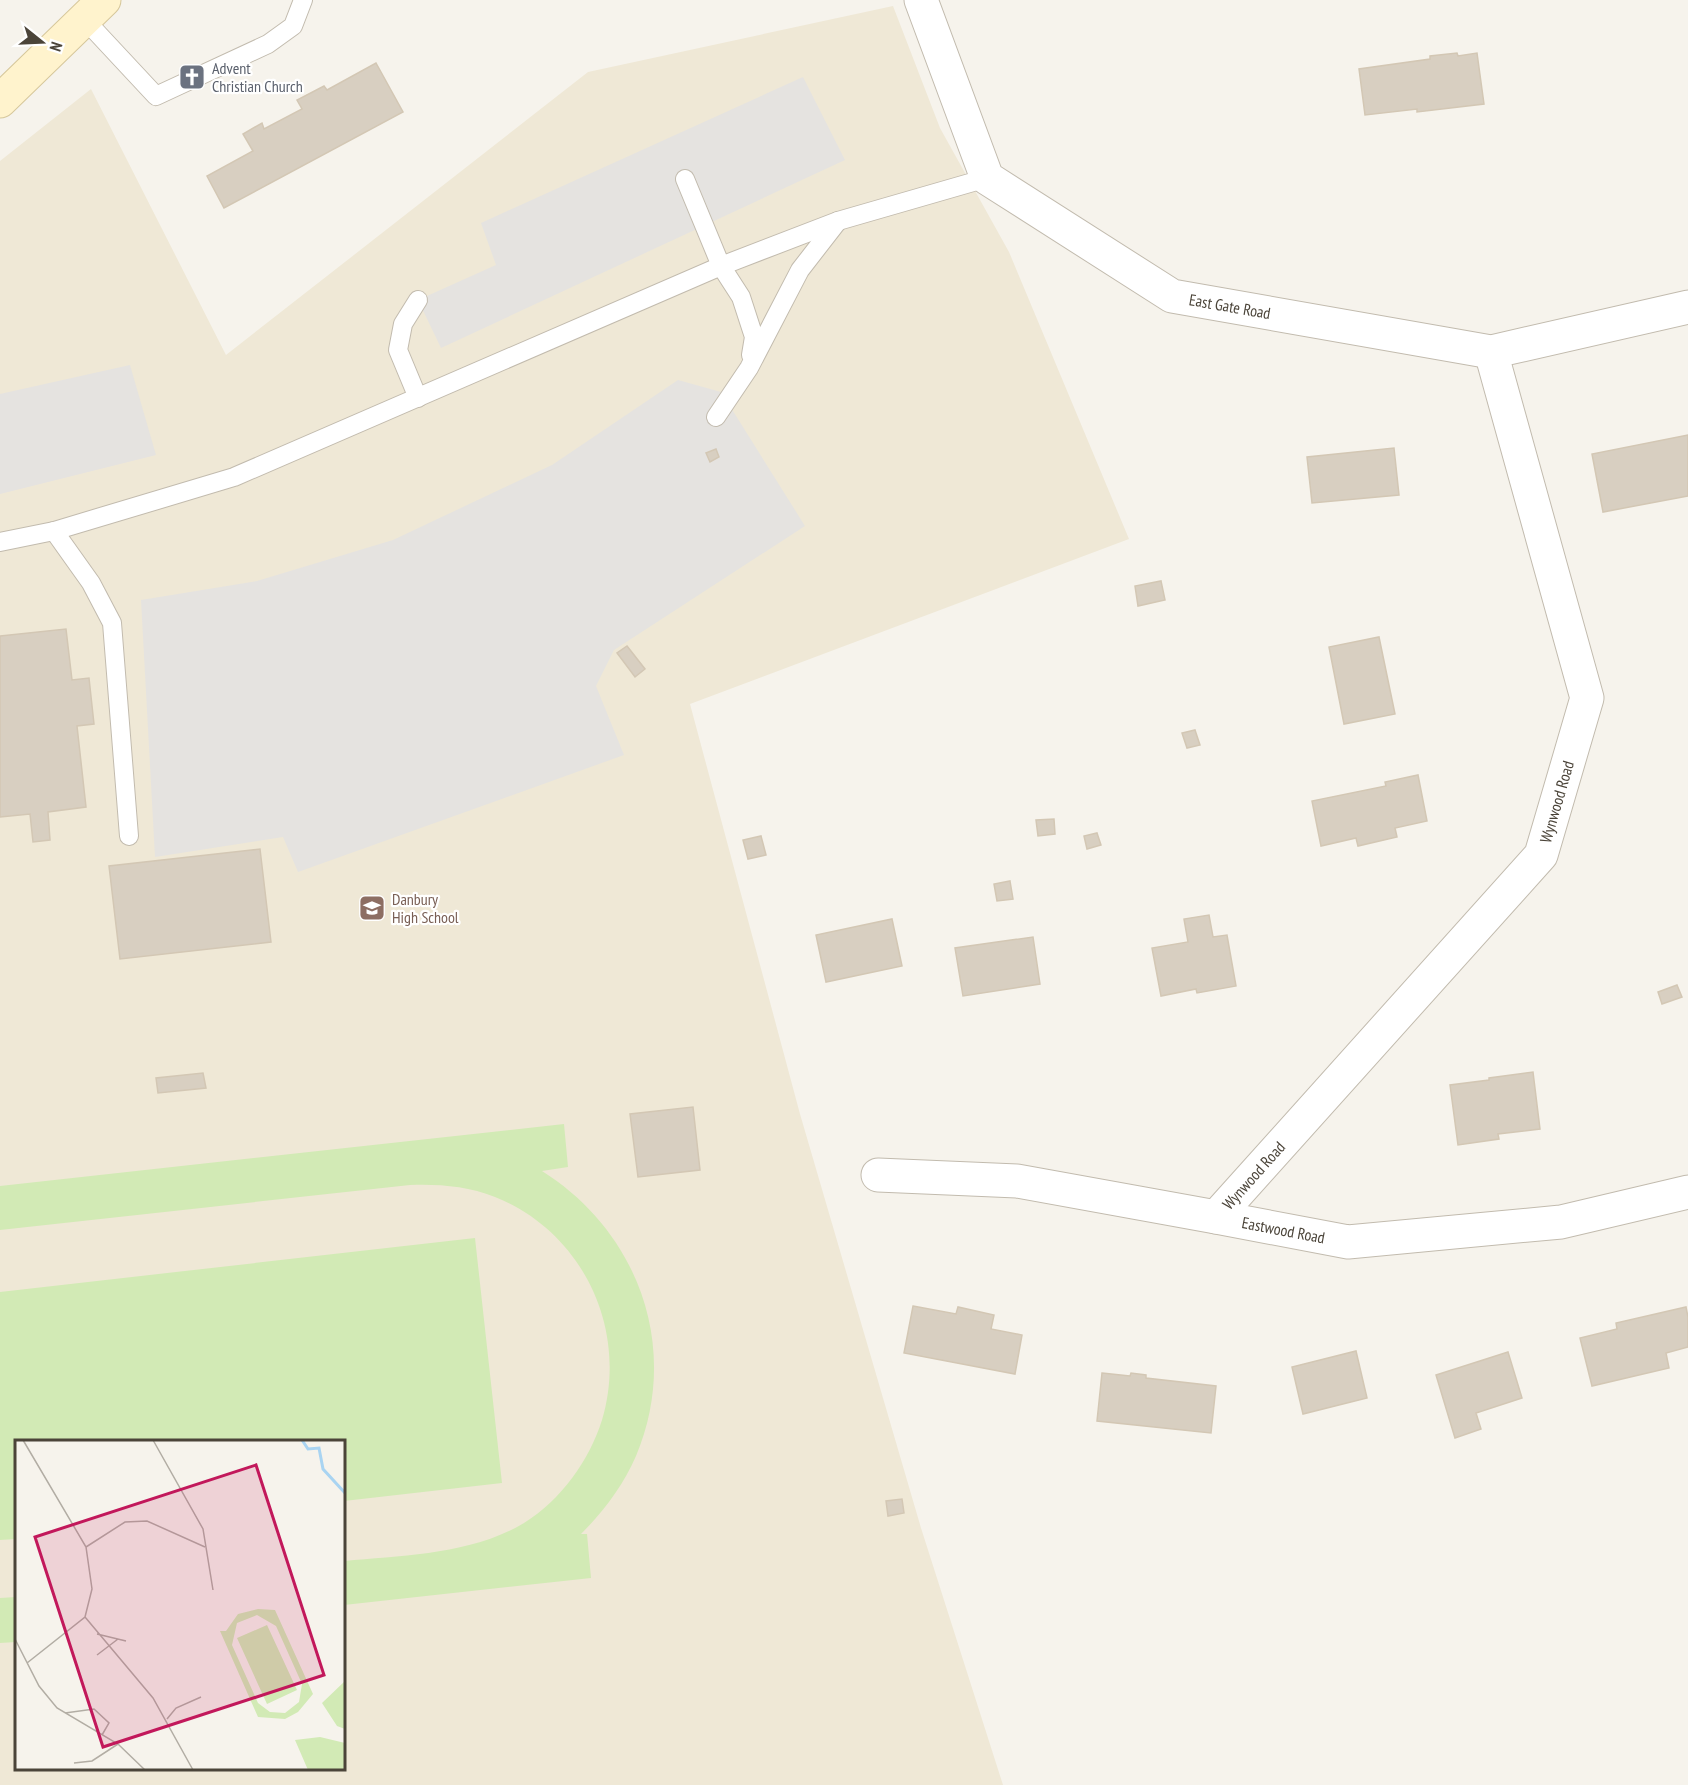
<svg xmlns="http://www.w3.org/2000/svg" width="1688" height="1785" font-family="'PT Sans Narrow',sans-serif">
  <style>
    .education { fill: #efe8d6; fill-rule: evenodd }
    .garden { fill: #d2eab5 }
    .parking { fill: #e5e3e0 }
    .building { fill: #d8cfc1; stroke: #d3c7b4; stroke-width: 1.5 }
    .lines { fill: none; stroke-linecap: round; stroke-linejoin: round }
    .lane-casing { stroke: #c2bbae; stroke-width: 20 }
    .street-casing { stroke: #c2bbae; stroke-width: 35 }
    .secondary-casing { stroke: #d6c79b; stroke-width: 35 }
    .lane { stroke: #fff; stroke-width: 18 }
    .street { stroke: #fff; stroke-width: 33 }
    .secondary { stroke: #fff3cd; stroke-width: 33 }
    .labels { text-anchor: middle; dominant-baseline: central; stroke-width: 4.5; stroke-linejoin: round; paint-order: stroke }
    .worship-label { font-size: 16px; fill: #5b616d; stroke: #fff; text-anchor: start }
    .street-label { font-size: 16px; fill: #4b4439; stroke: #fff }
    .education-label { font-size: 16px; fill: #785e54; stroke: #fff; text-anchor: start }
    .inset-river { fill: none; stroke: #a9d4f2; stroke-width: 3 }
    .inset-road { fill: none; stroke: #b2ada4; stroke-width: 1.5 }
    .view { fill: #c2185b; fill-opacity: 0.15; stroke: #c2185b; stroke-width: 3 }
    .inset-edge { fill: none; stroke: #4b4439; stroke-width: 3 }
  </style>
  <rect width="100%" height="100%" fill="#f6f3ec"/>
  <path class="education" d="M893 6 940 128 1009 252 1129 539 690 704 800 1114 921 1528 1003 1785H0V161L91 89 226 355 588 72ZM16 1442H344V1768H16Z"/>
  <g class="garden">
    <path d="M564 1124 568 1167 542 1171C639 1232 681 1349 636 1456 623 1486 603 1512 581 1534H587L591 1578 344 1605V1561C404 1555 470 1555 524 1523 561 1500 589 1461 602 1420 629 1330 583 1232 495 1197 467 1186 439 1184 410 1185L0 1230V1186Z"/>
    <polygon points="475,1238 502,1483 344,1501 344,1442 16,1442 16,1539 0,1540 0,1292"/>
    <polygon points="16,1597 16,1642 0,1643 0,1598"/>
  </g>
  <g class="parking">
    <polygon points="803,77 845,160 441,348 418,300 496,265 481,223"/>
    <polygon points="130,365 156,455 0,494 0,394"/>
    <polygon points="678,380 721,392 805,526 614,650 596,686 624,755 298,872 283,837 155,857 141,600 257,581 393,540 552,465"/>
  </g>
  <g class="building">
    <polygon points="1457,53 1458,56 1477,53 1484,104 1417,112 1417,109 1365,115 1359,69 1430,59 1430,56"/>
    <polygon points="376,63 403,112 224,208 207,176 253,151 243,134 262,123 264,129 302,109 297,100 324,86 327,90"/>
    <polygon points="1688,435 1688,496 1603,512 1592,454"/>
    <polygon points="1394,448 1399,495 1312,503 1307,457"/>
    <polygon points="716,449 719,457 710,462 706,453"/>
    <polygon points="1161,581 1165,600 1138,606 1135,586"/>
    <polygon points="66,629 72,680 89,678 94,724 77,726 86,807 48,812 50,840 33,842 30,814 0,817 0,636"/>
    <polygon points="1379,637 1395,714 1344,724 1329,647"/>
    <polygon points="627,646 645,669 635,677 617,653"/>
    <polygon points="1195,730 1200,745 1187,748 1182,733"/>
    <polygon points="1418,775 1427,821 1395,828 1397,837 1358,846 1356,838 1321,846 1312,801 1386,786 1385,782"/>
    <polygon points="1054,819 1055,834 1038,836 1036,820"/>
    <polygon points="1097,833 1101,845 1087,849 1084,836"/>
    <polygon points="761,836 766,855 748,859 743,840"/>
    <polygon points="260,849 271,942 120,959 109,866"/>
    <polygon points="1010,881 1013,899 997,901 994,884"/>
    <polygon points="1209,915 1213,937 1227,935 1236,986 1197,993 1196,989 1161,996 1152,948 1188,942 1184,919"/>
    <polygon points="892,919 902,966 826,982 816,935"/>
    <polygon points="1033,937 1040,984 963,996 955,948"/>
    <polygon points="1677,985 1682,997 1662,1004 1658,992"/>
    <polygon points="1533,1072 1540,1129 1498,1134 1499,1139 1458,1145 1450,1085 1489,1080 1489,1078"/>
    <polygon points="203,1073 206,1088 158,1093 156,1078"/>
    <polygon points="693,1107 700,1170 638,1177 630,1114"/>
    <polygon points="913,1306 956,1314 958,1307 994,1315 991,1329 1022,1335 1015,1374 904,1353"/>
    <polygon points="1686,1307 1688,1317 1688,1347 1666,1353 1669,1368 1592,1386 1580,1338 1617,1329 1616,1323"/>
    <polygon points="1356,1351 1367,1398 1303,1414 1292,1367"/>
    <polygon points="1508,1352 1522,1398 1476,1413 1481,1429 1455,1438 1436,1375"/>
    <polygon points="1102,1373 1130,1376 1131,1373 1146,1375 1146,1378 1216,1386 1211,1433 1097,1421"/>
    <polygon points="902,1499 904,1513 888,1516 886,1501"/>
  </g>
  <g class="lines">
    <defs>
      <g id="lane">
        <polyline points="85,18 87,22 156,96 268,44 293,26 303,0"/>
        <polyline points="685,179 721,266 741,297 754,337 751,355"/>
        <polyline points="418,300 403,324 398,350 418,398"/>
        <polyline points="716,417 749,368 800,270 838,221"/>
        <polyline points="54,531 91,583 112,623 129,836"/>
        <polyline points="0,542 54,531 234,477 721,266 838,221 987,178"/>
      </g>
      <g id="street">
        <path id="s1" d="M921 0 987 178 1172 296 1491 352 1688 307"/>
        <path id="s2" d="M878 1175 1017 1181 1216 1217 1348 1242 1561 1222 1688 1192"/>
        <path id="s3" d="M1216 1217 1541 855 1587 698 1491 352"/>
      </g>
      <polyline id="secondary" points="0,101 104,0"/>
    </defs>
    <use href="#lane" class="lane-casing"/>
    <use href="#street" class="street-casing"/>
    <use href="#secondary" class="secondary-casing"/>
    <use href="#lane" class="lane"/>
    <use href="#street" class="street"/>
    <use href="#secondary" class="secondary"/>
  </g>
  <defs>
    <symbol id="church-square" viewBox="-11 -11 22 22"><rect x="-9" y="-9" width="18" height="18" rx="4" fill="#6b7280" stroke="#fff"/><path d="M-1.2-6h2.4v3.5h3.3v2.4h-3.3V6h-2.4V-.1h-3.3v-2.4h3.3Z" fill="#fff"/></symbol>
    <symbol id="school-square" viewBox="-11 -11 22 22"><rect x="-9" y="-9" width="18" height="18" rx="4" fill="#8d6e63" stroke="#fff"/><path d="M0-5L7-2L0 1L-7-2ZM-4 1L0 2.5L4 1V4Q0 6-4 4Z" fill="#fff"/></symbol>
  </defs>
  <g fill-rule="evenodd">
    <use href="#church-square" x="177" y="62" width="30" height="30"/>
    <use href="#school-square" x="357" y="893" width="30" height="30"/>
  </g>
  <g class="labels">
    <g class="worship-label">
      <text x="212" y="68">Advent<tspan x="212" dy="18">Christian Church</tspan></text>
    </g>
    <g class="street-label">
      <text stroke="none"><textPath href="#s1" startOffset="468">East Gate Road</textPath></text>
      <text stroke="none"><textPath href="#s3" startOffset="542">Wynwood Road</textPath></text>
      <text stroke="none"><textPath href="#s3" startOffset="56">Wynwood Road</textPath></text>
      <text stroke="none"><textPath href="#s2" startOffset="410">Eastwood Road</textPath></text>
    </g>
    <g class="education-label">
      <text x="392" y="899">Danbury<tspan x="392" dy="18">High School</tspan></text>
    </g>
  </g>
  <g transform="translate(15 1440)">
    <rect width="330" height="330" fill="#f6f3ec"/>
    <path d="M243 169 260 170 298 254 283 272 270 279 243 277 205 191H211L223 174ZM242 175 261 186 287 244 284 262 270 273 255 272 243 263 217 205 222 183ZM252 185 282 250 252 264 222 198ZM330 241V289L322 286 307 263ZM305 297 330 303V330H293L280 300Z" fill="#d2eab5" fill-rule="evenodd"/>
    <path class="inset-river" d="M287 0 293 9 304 8 308 29 330 53"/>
    <path class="inset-road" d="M8 0 71 107 77 149 70 177 12 223M138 0 188 89 198 150M71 107 110 82 132 81 190 107M70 177 138 258 178 330M82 194 111 201M0 199 24 246 42 268 103 304 130 330M82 215 103 199M50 273 79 269 94 283 87 295M152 279 161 268 186 257M59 323 77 321 103 304"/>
    <path class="view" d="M241 25 309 235 88 307 20 97Z"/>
    <rect width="330" height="330" class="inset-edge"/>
  </g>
  <g transform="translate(42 42) rotate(108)" stroke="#ffffff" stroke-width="4.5" paint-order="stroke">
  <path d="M0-4.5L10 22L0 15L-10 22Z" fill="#4b4439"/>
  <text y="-9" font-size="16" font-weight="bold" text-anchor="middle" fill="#4b4439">N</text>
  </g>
</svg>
